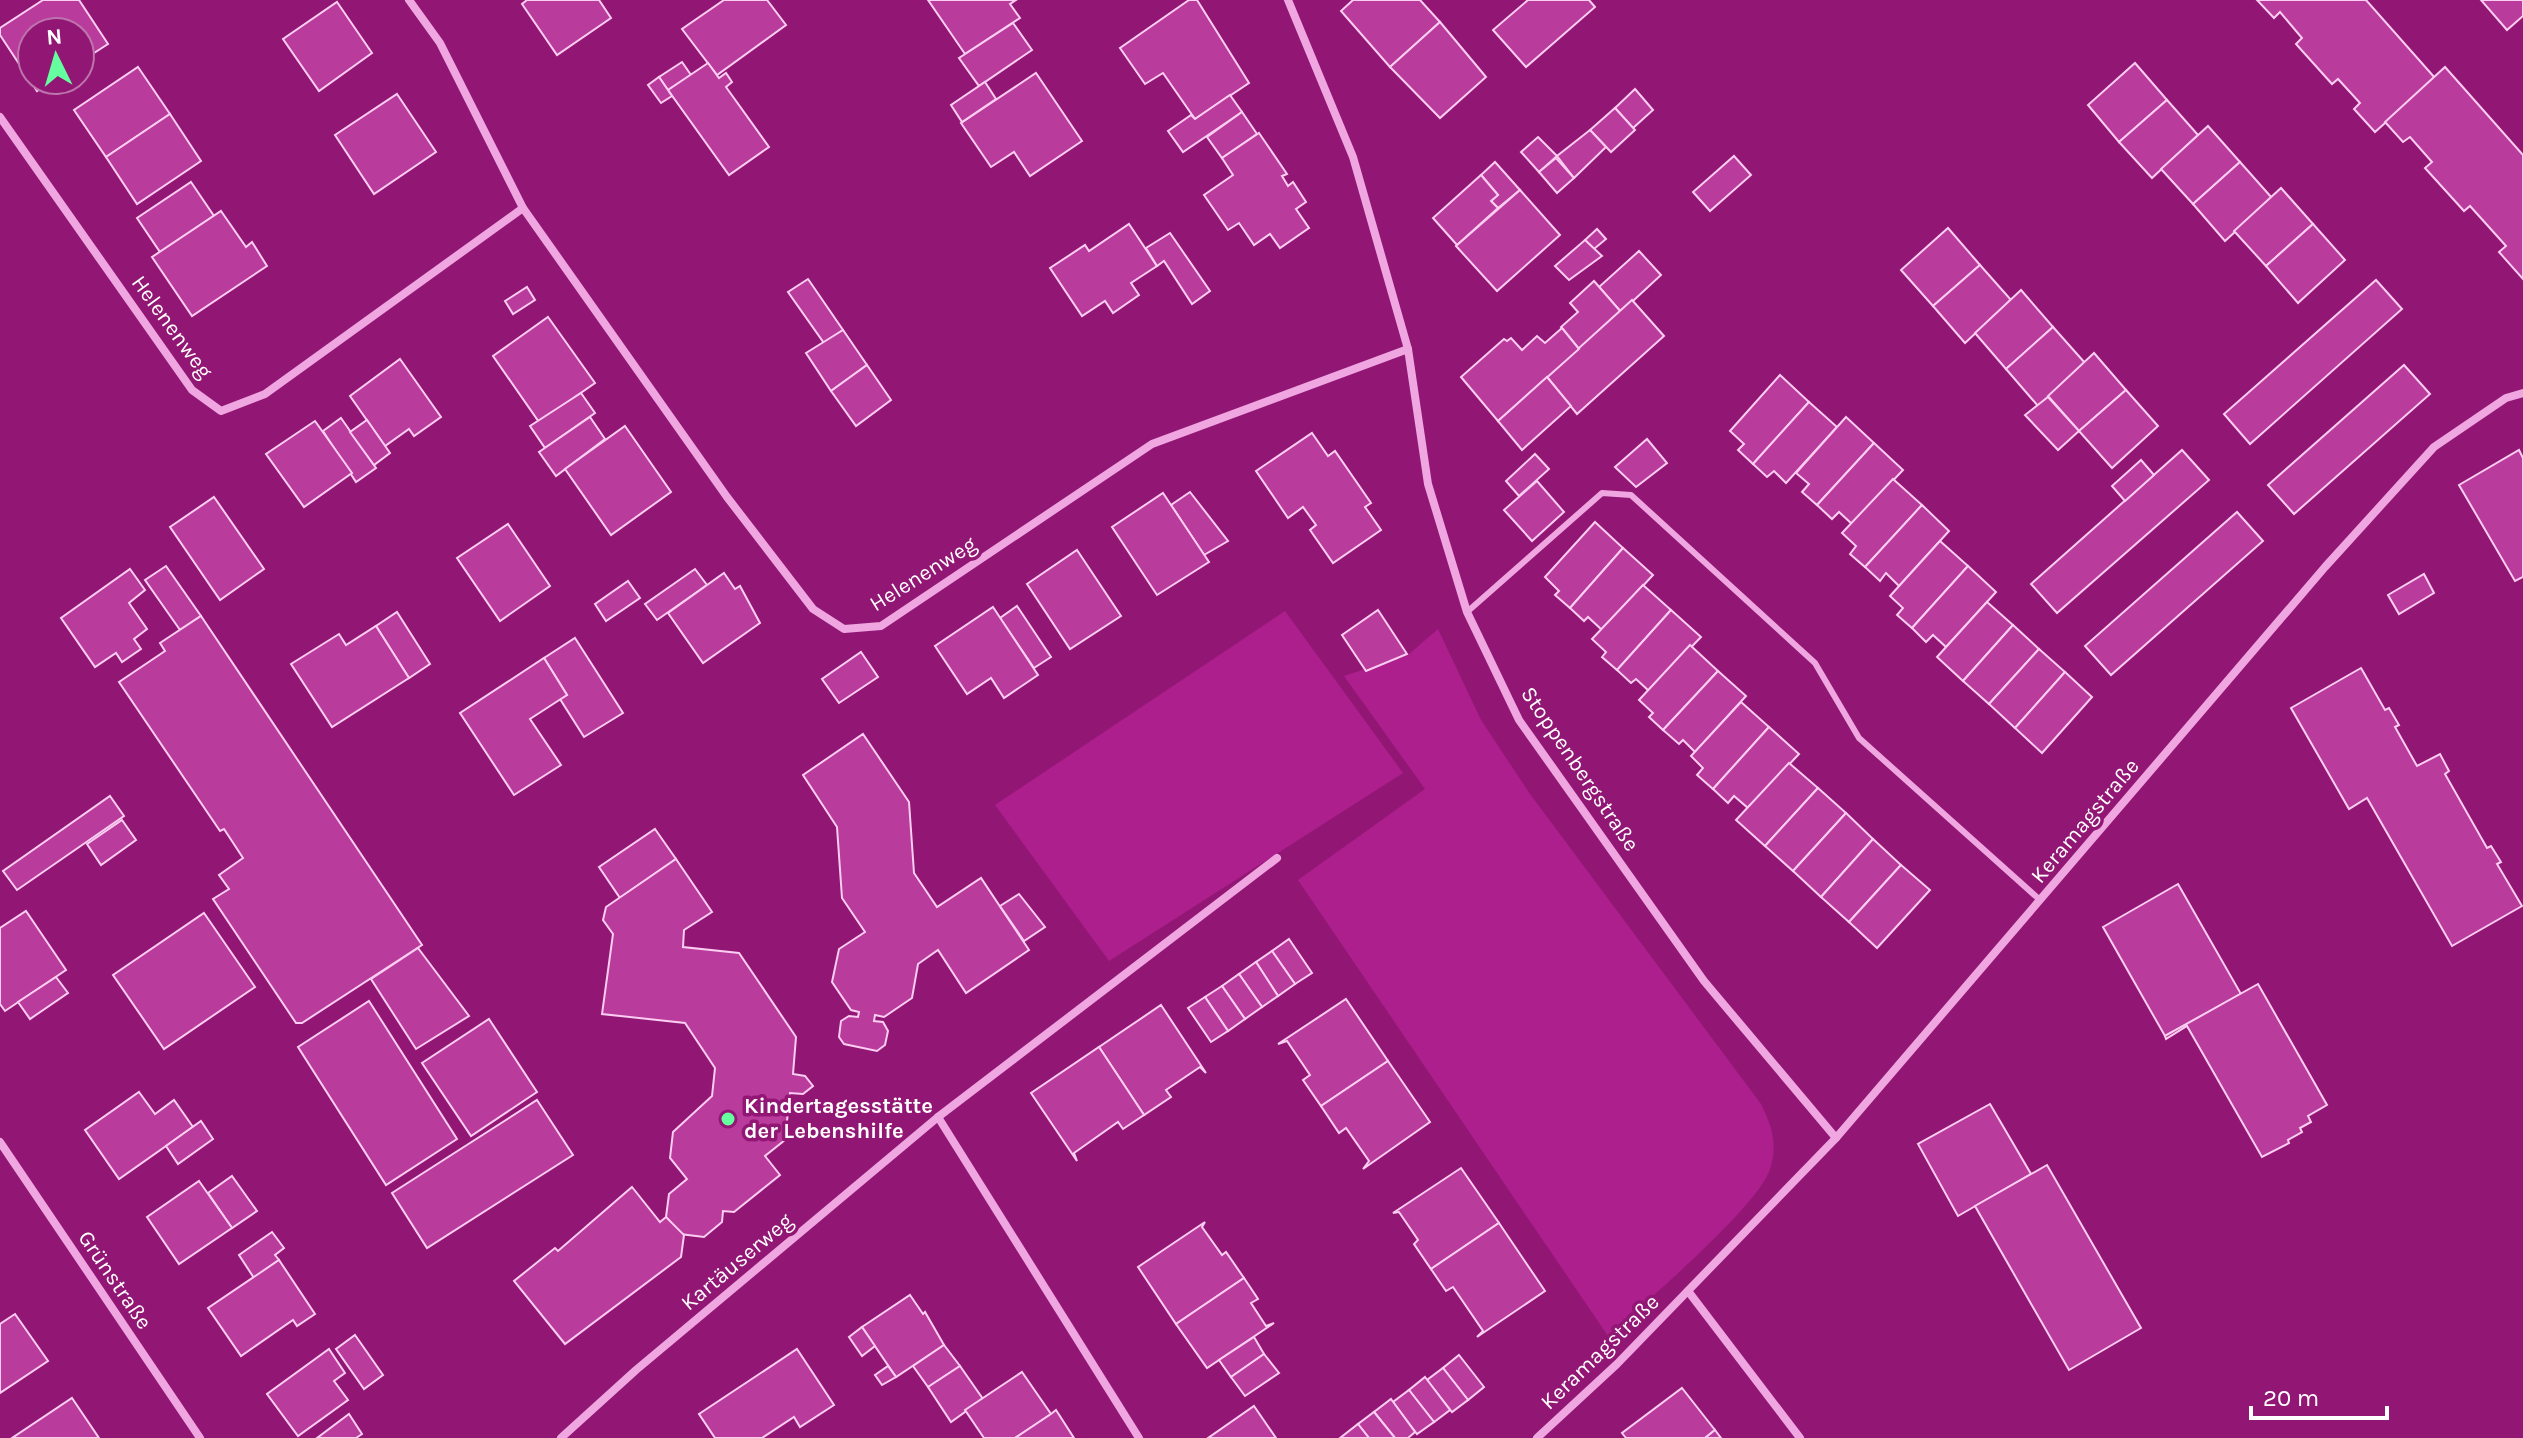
<svg xmlns="http://www.w3.org/2000/svg" width="2523" height="1438" font-family="Karla,sans-serif">
  <style>
    .green { fill: #ac1f8d }
    .building { fill: #b93b9c; stroke: #fbcdf1; stroke-width: 2 }
    .lines { fill: none; stroke-linecap: round; stroke-linejoin: round }
    .lane { stroke: #f0a6e0; stroke-width: 6 }
    .street { stroke: #f0a6e0; stroke-width: 8 }
    .poi-dot { fill: #65ffa0; stroke: #921775; stroke-width: 3 }
    .labels { text-anchor: middle; dominant-baseline: central; stroke-width: 7; stroke-linejoin: round; paint-order: stroke }
    .street-label { font-size: 22px; fill: #fff; stroke: #921775 }
    .poi-label { font-size: 22px; font-weight: bold; fill: #fff; stroke: #921775; text-anchor: start }
  </style>
  <rect width="100%" height="100%" fill="#921775"/>
  <g class="green">
    <polygon points="1285,611 1403,773 1109,961 995,805"/>
    <path d="M1438 629 1481 720 1530 794 1761 1104C1772 1126 1778 1145 1770 1169 1759 1206 1642 1305 1608 1336L1298 880 1425 789 1344 676 1408 655Z"/>
  </g>
  <g class="building">
    <polygon points="43,0 79,0 108,44 80,62 80,32 32,32 32,80 54,80 37,91 0,35 0,28"/>
    <polygon points="527,0 599,0 611,18 557,55 522,4"/>
    <polygon points="724,0 767,0 786,25 717,75 682,29"/>
    <polygon points="928,0 1016,0 1010,4 1020,18 965,54"/>
    <polygon points="1189,0 1197,0 1249,83 1195,119 1163,73 1145,84 1120,48"/>
    <polygon points="1353,0 1420,0 1440,22 1390,67 1341,11"/>
    <polygon points="1528,0 1589,0 1595,7 1526,67 1493,30"/>
    <polygon points="2257,0 2366,0 2435,78 2375,132 2354,109 2360,103 2338,79 2332,84 2296,44 2302,38 2280,12 2274,18"/>
    <polygon points="2481,0 2523,0 2523,16 2507,30"/>
    <polygon points="337,2 372,53 319,91 283,39"/>
    <polygon points="1440,22 1486,77 1440,118 1390,67"/>
    <polygon points="1013,23 1032,50 979,86 959,58"/>
    <polygon points="682,62 691,75 668,90 659,77"/>
    <polygon points="708,63 719,78 726,73 732,82 726,87 769,147 729,175 668,90"/>
    <polygon points="2135,63 2167,100 2119,142 2088,105"/>
    <polygon points="138,67 170,114 106,157 74,110"/>
    <polygon points="2445,67 2523,155 2523,279 2499,252 2506,246 2470,206 2464,211 2425,168 2432,162 2410,137 2403,142 2385,122"/>
    <polygon points="1036,73 1082,141 1030,176 1014,152 991,167 961,123"/>
    <polygon points="659,77 672,96 661,103 648,85"/>
    <polygon points="985,82 996,99 962,122 951,105"/>
    <polygon points="1635,89 1653,110 1633,128 1615,108"/>
    <polygon points="397,94 436,152 374,194 335,135"/>
    <polygon points="1230,95 1242,112 1183,152 1168,131 1191,115 1195,119"/>
    <polygon points="2167,100 2198,135 2152,178 2119,142"/>
    <polygon points="1615,108 1635,130 1611,152 1590,130"/>
    <polygon points="1242,112 1257,134 1222,158 1207,137"/>
    <polygon points="170,114 201,161 137,204 106,157"/>
    <polygon points="2208,126 2240,162 2193,204 2161,169"/>
    <polygon points="1590,130 1606,147 1574,178 1557,156"/>
    <polygon points="1259,133 1287,174 1282,176 1288,186 1293,182 1306,202 1296,209 1309,228 1280,248 1270,234 1254,245 1239,223 1228,230 1204,195 1233,175 1222,158"/>
    <polygon points="1538,137 1557,156 1539,172 1521,152"/>
    <polygon points="1734,156 1751,175 1710,211 1693,192"/>
    <polygon points="1556,158 1574,178 1557,193 1539,172"/>
    <polygon points="1495,162 1520,190 1498,208 1491,201 1498,195 1481,175"/>
    <polygon points="2240,162 2272,198 2225,241 2193,204"/>
    <polygon points="1481,175 1498,195 1491,201 1498,208 1457,245 1433,218"/>
    <polygon points="191,182 214,216 160,252 137,218"/>
    <polygon points="2281,188 2313,224 2266,266 2234,231"/>
    <polygon points="1520,190 1560,235 1497,291 1456,246"/>
    <polygon points="221,211 246,247 252,242 267,266 192,316 152,257"/>
    <polygon points="1129,224 1157,266 1131,283 1139,295 1113,313 1105,301 1082,316 1050,268 1085,245 1089,251"/>
    <polygon points="2313,224 2345,260 2298,303 2266,266"/>
    <polygon points="1948,228 1980,265 1933,306 1901,270"/>
    <polygon points="1597,229 1606,239 1594,249 1585,240"/>
    <polygon points="1170,233 1210,291 1192,304 1164,261 1157,266 1146,248"/>
    <polygon points="1585,240 1602,256 1569,280 1555,266"/>
    <polygon points="1639,251 1661,275 1621,312 1599,287"/>
    <polygon points="1980,265 2011,300 1965,343 1933,306"/>
    <polygon points="808,279 843,330 824,343 788,292"/>
    <polygon points="2376,280 2402,309 2250,444 2224,414"/>
    <polygon points="1594,281 1621,312 1579,349 1561,327 1578,312 1570,303"/>
    <polygon points="527,287 535,300 513,314 505,301"/>
    <polygon points="2021,290 2053,327 2006,369 1975,333"/>
    <polygon points="1632,300 1664,336 1577,414 1547,377"/>
    <polygon points="548,317 595,383 539,422 493,356"/>
    <polygon points="2053,327 2085,363 2038,406 2006,369"/>
    <polygon points="1562,328 1579,349 1498,421 1461,377 1504,339 1507,341 1511,338 1522,350 1537,336 1545,343"/>
    <polygon points="843,330 867,365 831,391 806,353"/>
    <polygon points="2094,353 2126,390 2079,431 2048,396"/>
    <polygon points="400,359 441,417 414,436 409,429 385,446 350,396"/>
    <polygon points="867,365 891,400 856,426 831,391"/>
    <polygon points="2404,365 2430,394 2294,514 2268,485"/>
    <polygon points="1780,375 1809,402 1753,464 1738,450 1744,444 1730,431"/>
    <polygon points="1547,377 1571,406 1522,450 1498,421"/>
    <polygon points="2126,390 2158,426 2112,468 2079,431"/>
    <polygon points="581,393 595,413 545,448 530,426"/>
    <polygon points="2048,397 2079,431 2058,450 2025,415"/>
    <polygon points="1809,402 1837,427 1786,483 1774,471 1767,477 1753,464"/>
    <polygon points="590,417 605,439 556,476 539,452"/>
    <polygon points="1846,417 1874,443 1817,505 1802,492 1809,484 1796,473"/>
    <polygon points="341,418 376,468 356,482 323,431"/>
    <polygon points="367,420 390,453 374,465 350,432"/>
    <polygon points="315,421 352,473 304,507 266,454"/>
    <polygon points="625,426 671,492 611,535 565,469"/>
    <polygon points="1312,433 1328,456 1335,451 1371,503 1365,507 1381,530 1333,563 1310,530 1316,525 1303,507 1288,518 1256,471"/>
    <polygon points="1647,439 1667,463 1636,487 1615,467"/>
    <polygon points="1874,443 1903,470 1852,524 1839,512 1832,519 1817,505"/>
    <polygon points="2182,450 2209,480 2057,613 2031,584"/>
    <polygon points="2519,450 2523,458 2523,577 2515,581 2459,485"/>
    <polygon points="1535,454 1549,469 1519,496 1506,481"/>
    <polygon points="2141,460 2154,475 2125,501 2112,486"/>
    <polygon points="1893,479 1922,505 1865,567 1850,554 1856,546 1842,533"/>
    <polygon points="1537,481 1564,512 1532,541 1504,510"/>
    <polygon points="1190,492 1228,541 1204,555 1171,505"/>
    <polygon points="1163,493 1209,562 1157,595 1112,527"/>
    <polygon points="214,497 264,569 220,600 170,527"/>
    <polygon points="1922,505 1949,531 1899,586 1886,573 1880,581 1865,567"/>
    <polygon points="2237,512 2263,541 2111,675 2085,646"/>
    <polygon points="1595,522 1623,548 1570,608 1555,595 1559,591 1545,577"/>
    <polygon points="508,524 550,586 500,621 457,558"/>
    <polygon points="1940,541 1968,566 1912,628 1897,615 1903,608 1890,596"/>
    <polygon points="1623,548 1653,575 1602,630 1588,617 1584,621 1570,608"/>
    <polygon points="1077,550 1121,616 1070,649 1027,584"/>
    <polygon points="166,566 201,616 180,630 145,580"/>
    <polygon points="1968,566 1996,592 1946,647 1933,635 1926,642 1912,628"/>
    <polygon points="130,569 145,590 129,603 147,629 134,639 141,649 122,662 116,653 95,667 61,618"/>
    <polygon points="695,569 707,585 657,620 645,604"/>
    <polygon points="724,573 735,589 740,586 760,623 703,663 668,613"/>
    <polygon points="2424,574 2434,593 2399,614 2388,595"/>
    <polygon points="628,581 640,598 606,621 595,604"/>
    <polygon points="1643,585 1671,610 1617,670 1602,657 1606,652 1592,639"/>
    <polygon points="1987,602 2013,625 1963,681 1937,657"/>
    <polygon points="1017,606 1051,657 1034,668 1000,618"/>
    <polygon points="993,607 1038,675 1004,698 991,678 967,694 935,646"/>
    <polygon points="1378,610 1407,654 1366,671 1342,635"/>
    <polygon points="1671,610 1701,637 1649,691 1636,679 1631,683 1617,670"/>
    <polygon points="397,612 430,664 409,678 376,626"/>
    <polygon points="201,616 422,945 302,1023 296,1023 213,899 229,889 219,875 243,858 224,829 220,831 119,682 165,651 160,643"/>
    <polygon points="2013,625 2039,649 1989,704 1963,681"/>
    <polygon points="376,626 409,678 332,727 291,664 339,634 346,645"/>
    <polygon points="575,638 623,713 584,737 560,699 567,695 544,658"/>
    <polygon points="1690,645 1718,671 1663,730 1649,717 1653,713 1639,700"/>
    <polygon points="2039,649 2065,672 2015,728 1989,704"/>
    <polygon points="861,652 878,677 839,703 822,679"/>
    <polygon points="544,658 567,695 530,719 561,765 514,795 460,713"/>
    <polygon points="2361,668 2385,710 2389,708 2399,725 2395,727 2417,766 2440,754 2449,771 2445,774 2487,848 2491,846 2501,862 2497,864 2522,906 2452,946 2367,798 2349,809 2291,708"/>
    <polygon points="1718,671 1746,696 1695,752 1683,740 1679,744 1663,730"/>
    <polygon points="2065,672 2092,697 2042,753 2015,728"/>
    <polygon points="1741,702 1769,727 1713,789 1697,775 1703,768 1691,756"/>
    <polygon points="1769,727 1799,754 1748,808 1734,796 1728,803 1713,789"/>
    <polygon points="863,734 909,802 914,873 937,907 981,878 1029,950 966,993 938,950 918,964 912,998 884,1017 875,1015 874,1021 883,1022 888,1031 885,1045 877,1051 844,1044 839,1037 841,1021 849,1016 858,1017 859,1012 851,1010 832,982 839,949 865,932 842,898 837,827 803,775"/>
    <polygon points="1789,763 1818,788 1765,846 1736,820"/>
    <polygon points="1818,788 1846,813 1793,871 1765,846"/>
    <polygon points="110,796 124,816 17,890 3,871"/>
    <polygon points="1846,813 1873,839 1821,897 1793,871"/>
    <polygon points="122,820 136,840 101,865 87,844"/>
    <polygon points="655,829 676,859 620,898 599,867"/>
    <polygon points="1873,839 1901,865 1849,922 1821,897"/>
    <polygon points="676,859 712,912 684,930 683,947 739,953 796,1037 793,1074 805,1076 813,1086 803,1094 790,1093 785,1140 765,1156 780,1175 734,1212 723,1211 722,1222 704,1237 680,1234 666,1217 669,1194 687,1179 670,1158 673,1132 712,1096 715,1068 685,1023 602,1014 613,934 603,920 606,907"/>
    <polygon points="1901,865 1930,890 1877,948 1849,922"/>
    <polygon points="2178,884 2241,994 2165,1036 2103,927"/>
    <polygon points="1019,894 1045,927 1024,941 1000,906"/>
    <polygon points="26,911 66,970 5,1011 0,1004 0,928"/>
    <polygon points="204,913 255,987 164,1049 113,975"/>
    <polygon points="1289,939 1312,973 1295,984 1272,951"/>
    <polygon points="418,948 469,1016 416,1049 371,979"/>
    <polygon points="1272,951 1295,984 1278,996 1256,962"/>
    <polygon points="1256,962 1278,996 1262,1007 1239,974"/>
    <polygon points="1239,974 1262,1007 1245,1019 1222,986"/>
    <polygon points="56,977 68,993 30,1019 18,1002"/>
    <polygon points="2258,984 2327,1105 2308,1116 2311,1122 2300,1128 2302,1132 2288,1140 2289,1143 2262,1157 2187,1026 2166,1039 2165,1036"/>
    <polygon points="1222,986 1245,1019 1228,1031 1205,997"/>
    <polygon points="1205,997 1228,1031 1211,1042 1188,1008"/>
    <polygon points="1346,999 1388,1061 1321,1106 1303,1080 1310,1075 1287,1041 1278,1044"/>
    <polygon points="369,1001 457,1139 386,1185 298,1047"/>
    <polygon points="1161,1005 1206,1073 1200,1067 1166,1090 1171,1097 1144,1115 1099,1047"/>
    <polygon points="489,1019 537,1092 471,1136 422,1063"/>
    <polygon points="1099,1047 1144,1115 1123,1129 1118,1122 1074,1153 1077,1161 1031,1093"/>
    <polygon points="1388,1061 1430,1122 1363,1169 1369,1161 1346,1128 1339,1133 1321,1106"/>
    <polygon points="139,1092 155,1114 174,1100 193,1127 119,1179 85,1130"/>
    <polygon points="537,1100 573,1155 427,1248 392,1193"/>
    <polygon points="1990,1104 2031,1174 1958,1216 1918,1144"/>
    <polygon points="201,1121 213,1139 178,1164 166,1146"/>
    <polygon points="2047,1165 2141,1328 2069,1370 1975,1206"/>
    <polygon points="1461,1168 1499,1223 1431,1269 1414,1244 1418,1240 1399,1212 1393,1213"/>
    <polygon points="232,1176 257,1211 232,1228 208,1193"/>
    <polygon points="199,1181 232,1228 179,1264 147,1217"/>
    <polygon points="632,1187 660,1222 666,1217 684,1235 681,1257 565,1344 514,1281 555,1248 558,1251"/>
    <polygon points="1205,1222 1202,1227 1222,1255 1226,1252 1244,1278 1176,1324 1138,1267"/>
    <polygon points="1499,1223 1545,1291 1477,1337 1483,1331 1453,1287 1446,1291 1431,1269"/>
    <polygon points="272,1232 284,1248 275,1255 279,1260 254,1278 239,1255"/>
    <polygon points="279,1260 315,1314 297,1326 293,1320 241,1356 208,1308"/>
    <polygon points="1244,1278 1258,1299 1251,1303 1266,1326 1274,1323 1207,1368 1176,1324"/>
    <polygon points="910,1295 923,1314 925,1312 944,1345 896,1377 862,1327"/>
    <polygon points="15,1314 48,1361 0,1393 0,1324"/>
    <polygon points="862,1327 875,1346 862,1356 849,1337"/>
    <polygon points="355,1335 383,1375 364,1389 336,1349"/>
    <polygon points="1254,1337 1264,1354 1231,1377 1219,1360"/>
    <polygon points="944,1345 960,1366 928,1387 913,1366"/>
    <polygon points="329,1349 345,1373 334,1381 348,1400 298,1436 267,1394"/>
    <polygon points="797,1349 834,1405 800,1427 794,1417 762,1438 715,1438 699,1414"/>
    <polygon points="1264,1354 1279,1373 1245,1396 1231,1377"/>
    <polygon points="1459,1355 1484,1387 1468,1400 1443,1368"/>
    <polygon points="888,1366 896,1377 882,1385 875,1375"/>
    <polygon points="960,1366 983,1399 951,1422 928,1387"/>
    <polygon points="1443,1368 1468,1400 1452,1412 1427,1380"/>
    <polygon points="1022,1372 1051,1414 1015,1438 984,1438 965,1410"/>
    <polygon points="1425,1377 1450,1410 1434,1422 1409,1390"/>
    <polygon points="1682,1388 1715,1430 1705,1438 1626,1438 1622,1433"/>
    <polygon points="1409,1390 1434,1422 1417,1434 1393,1402"/>
    <polygon points="72,1398 99,1438 12,1438"/>
    <polygon points="1391,1399 1415,1432 1408,1438 1395,1438 1374,1412"/>
    <polygon points="1254,1406 1276,1438 1208,1438"/>
    <polygon points="1056,1410 1074,1438 1015,1438 1051,1414"/>
    <polygon points="1374,1412 1395,1438 1369,1438 1358,1424"/>
    <polygon points="349,1414 362,1434 356,1438 317,1438"/>
    <polygon points="1358,1424 1369,1438 1340,1438"/>
    <polygon points="1715,1430 1721,1438 1705,1438"/>
  </g>
  <g class="lines">
    <polyline class="lane" points="1467,612 1602,493 1631,495 1815,663 1859,738 2040,900"/>
    <g class="street">
      <polyline points="409,0 440,43 523,208 727,497 813,609 844,629 881,626 1152,444 1408,349"/>
      <polyline points="1288,0 1353,157 1408,349 1428,484 1467,612 1519,720 1704,981 1836,1138"/>
      <polyline points="0,117 192,390 221,411 265,394 523,208"/>
      <polyline points="938,1117 1139,1438"/>
      <polyline points="0,1142 200,1438"/>
      <polyline points="1688,1291 1800,1438"/>
      <polyline points="561,1438 636,1370 938,1117 1277,858"/>
      <polyline points="1537,1438 1617,1364 1836,1138 2325,567 2434,447 2506,398 2523,393"/>
    </g>
  </g>
  <circle class="poi-dot" cx="728" cy="1119" r="8"/>
  <g class="labels">
    <g class="street-label">
      <text transform="translate(172 327) rotate(54)">Helenenweg</text>
      <text transform="translate(923 574) rotate(-32)">Helenenweg</text>
      <text transform="translate(1580 769) rotate(56)">Stoppenbergstraße</text>
      <text transform="translate(2085 821) rotate(-50)">Keramagstraße</text>
      <text transform="translate(737 1262) rotate(-40)">Kartäuserweg</text>
      <text transform="translate(115 1280) rotate(56)">Grünstraße</text>
      <text transform="translate(1600 1352) rotate(-44)">Keramagstraße</text>
    </g>
    <g class="poi-label">
      <text x="744" y="1106">Kindertagesstätte<tspan x="744" dy="25">der Lebenshilfe</tspan></text>
    </g>
  </g>
  <g transform="translate(56 56) rotate(355)"><circle r="38" fill="#921775" stroke="#be74ac" stroke-width="2"/>
  <path d="M0-6L14 30L0 20L-14 30Z" fill="#65ffa0"/>
  <text y="-12" font-size="22" font-weight="bold" text-anchor="middle" fill="#ffffff">N</text>
  </g>
  <path d="M2251 1406v12h136v-12" fill="none" stroke="#ffffff" stroke-width="4"/>
  <text x="2263" y="1406" font-size="24" fill="#ffffff" stroke="#921775" stroke-width="6" paint-order="stroke">20 m</text>
</svg>
